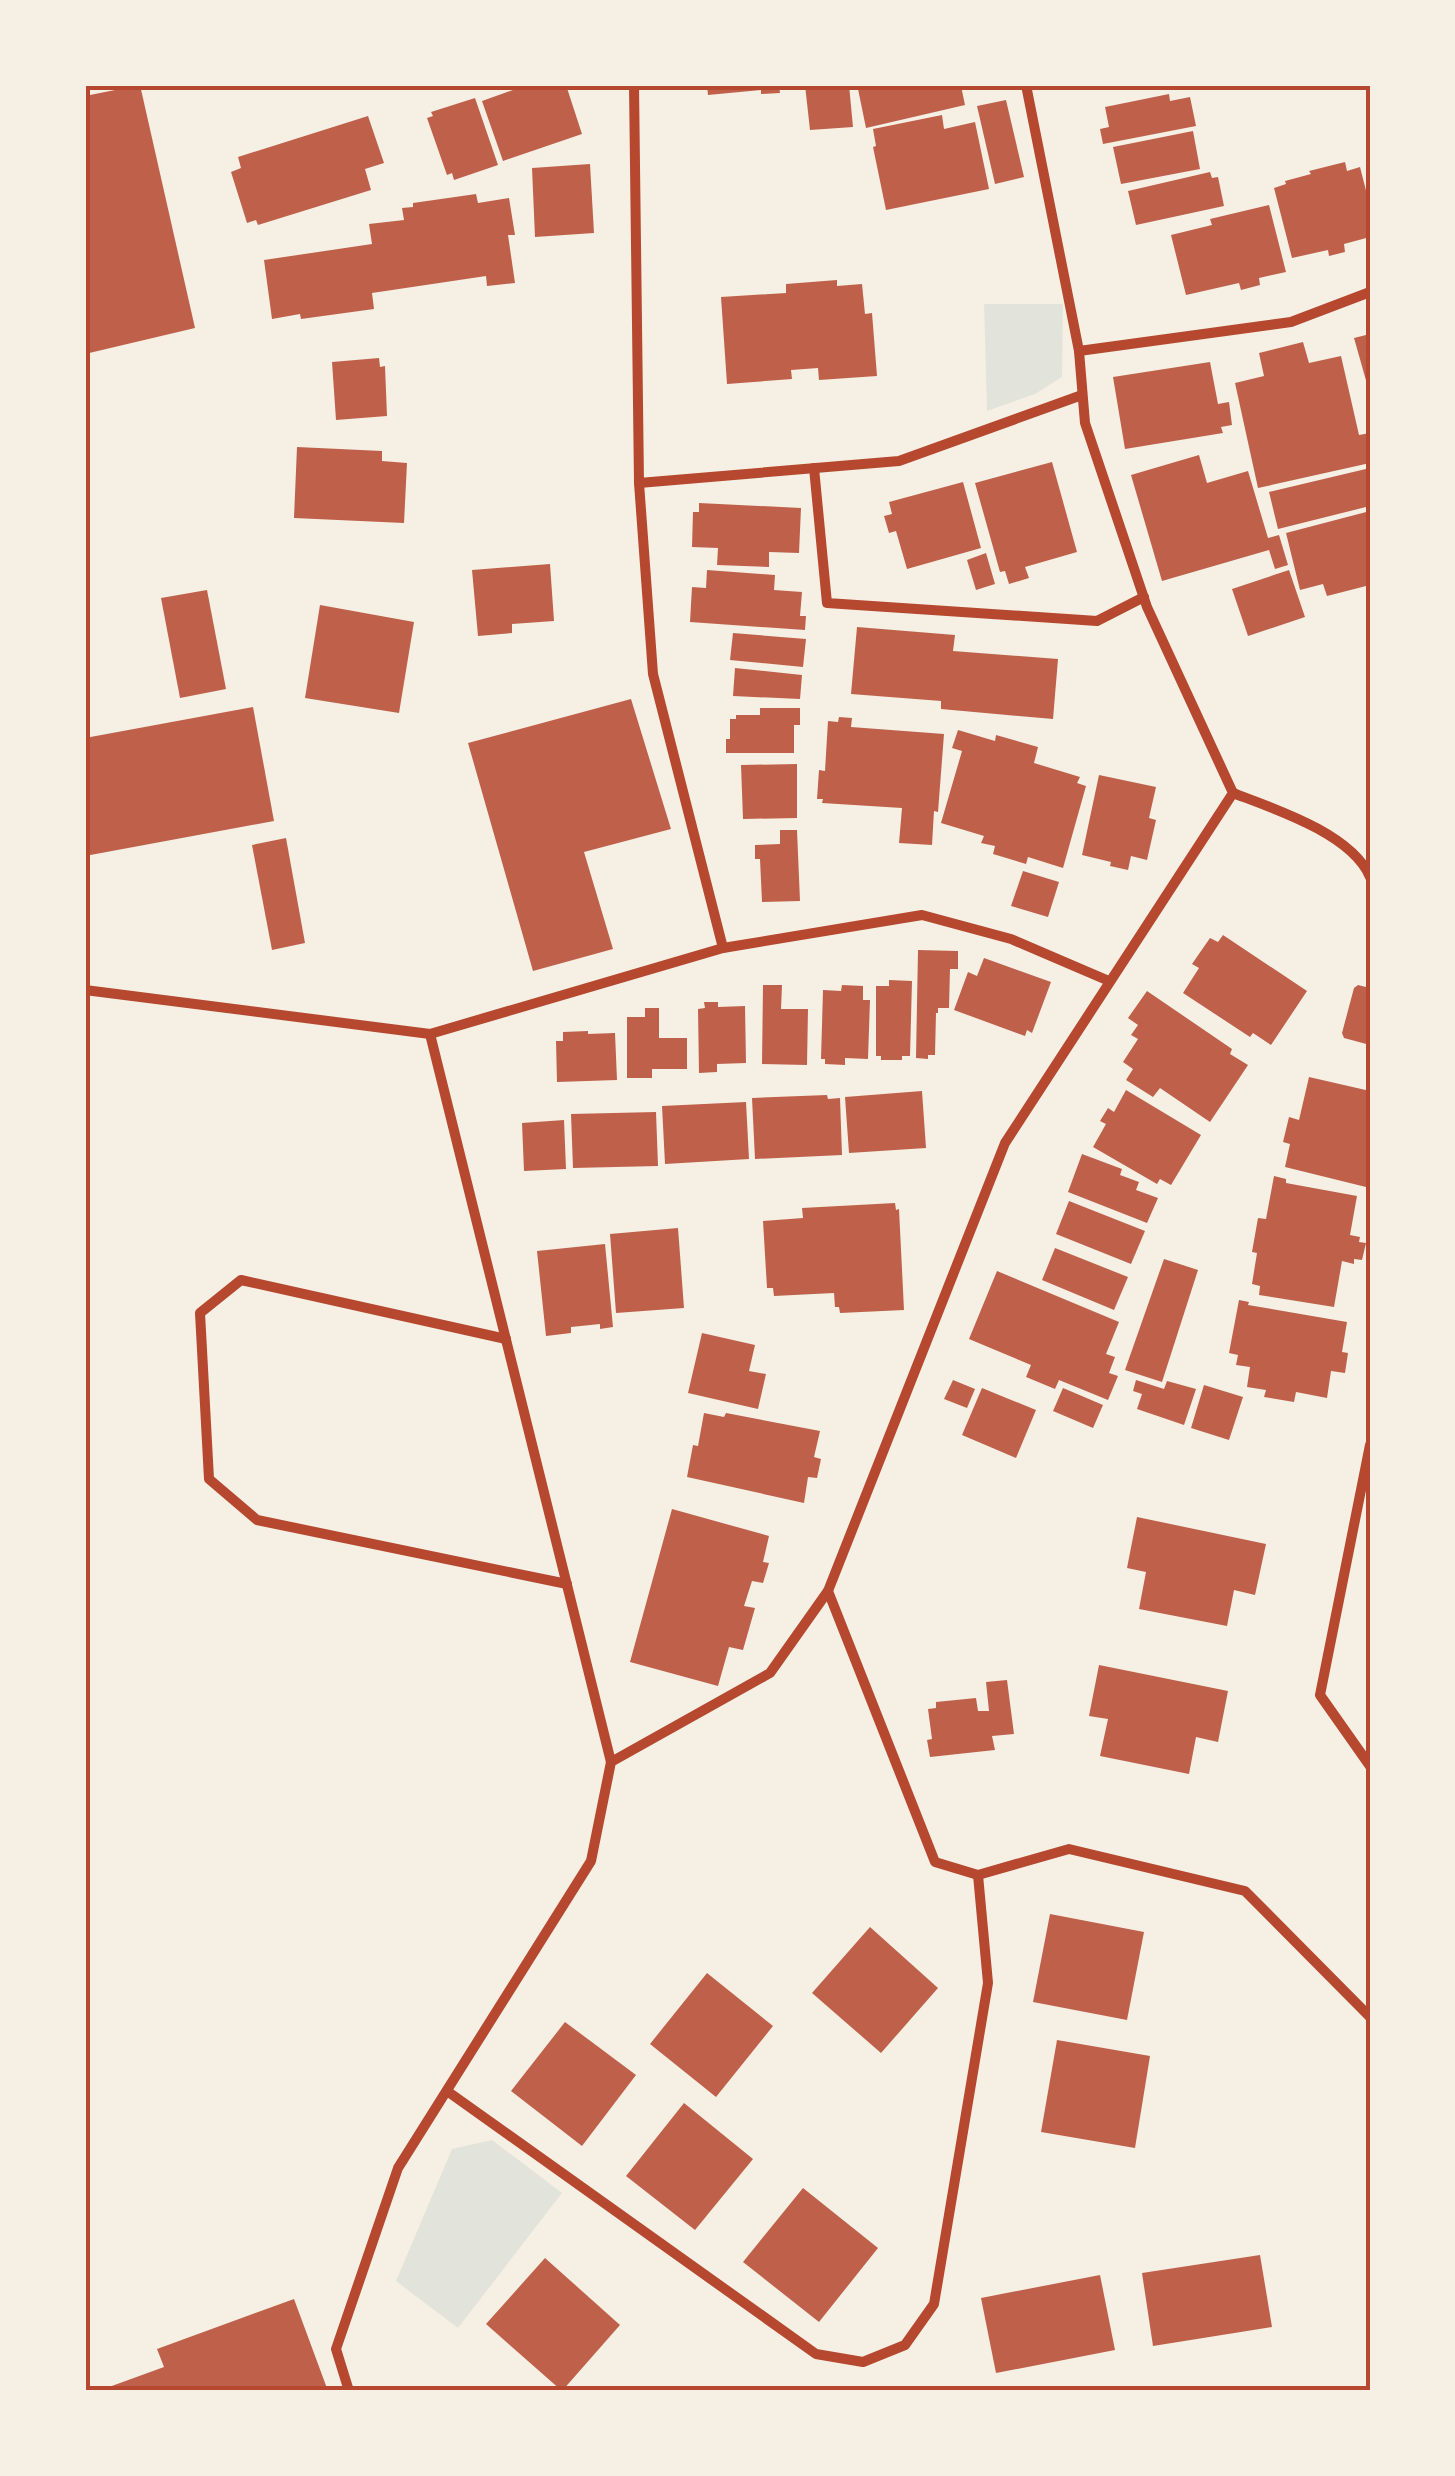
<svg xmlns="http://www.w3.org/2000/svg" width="1455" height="2476" font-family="'Space Grotesk',sans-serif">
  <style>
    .green { fill: #e2e4dc }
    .building { fill: #bf614a }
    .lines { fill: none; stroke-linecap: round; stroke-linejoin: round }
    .minor { stroke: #b5482f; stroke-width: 10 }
    .neatline { fill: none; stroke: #b5482f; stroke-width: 4 }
  </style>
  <rect width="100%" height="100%" fill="#f6efe4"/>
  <g class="green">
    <polygon points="984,304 1063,304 1062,377 1035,394 987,411"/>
    <polygon points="492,2140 562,2193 458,2328 396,2281 452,2149"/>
  </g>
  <g class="building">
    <polygon points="140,85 195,328 85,354 85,96"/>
    <polygon points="527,85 566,85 582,134 503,161 482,101"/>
    <polygon points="707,85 779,85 780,93 761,94 761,90 708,95"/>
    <polygon points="805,85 849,85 853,127 810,130"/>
    <polygon points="876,85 946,85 947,89 961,86 965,105 866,128 858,89"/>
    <polygon points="1169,94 1170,101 1190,97 1196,126 1103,144 1100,129 1109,127 1105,107"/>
    <polygon points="475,98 498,165 454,180 452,173 447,175 427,118 433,116 431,112"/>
    <polygon points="1006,100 1024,177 995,184 977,106"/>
    <polygon points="942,115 944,129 975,122 989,189 886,210 873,147 876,146 873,129"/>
    <polygon points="368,116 384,163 365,169 371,190 258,225 256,220 247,223 231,172 241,168 238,157"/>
    <polygon points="1193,131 1200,169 1121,184 1113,147"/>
    <polygon points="1345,162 1347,171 1360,167 1370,206 1370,237 1344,244 1345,252 1329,256 1328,250 1292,258 1274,188 1286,184 1285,181 1311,174 1309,171"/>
    <polygon points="590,164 594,233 535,237 532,168"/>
    <polygon points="1210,172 1212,178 1218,177 1224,206 1136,225 1128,191"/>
    <polygon points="476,194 478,203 509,198 515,235 508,235 515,283 487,286 486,276 372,293 374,309 301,319 300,314 272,319 264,260 372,244 369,224 404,220 402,208 413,207 413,203"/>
    <polygon points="1269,205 1286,272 1259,278 1260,285 1241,290 1239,283 1186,295 1171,235 1212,225 1210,219"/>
    <polygon points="837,280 837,286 862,284 865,314 872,313 877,376 819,380 818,368 791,370 792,379 727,384 721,297 786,293 786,284"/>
    <polygon points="1370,334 1370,391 1369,391 1354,338"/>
    <polygon points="1303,342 1309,363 1341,356 1359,435 1370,433 1370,463 1258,488 1235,383 1264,376 1259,353"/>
    <polygon points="379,358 380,367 385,366 387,416 336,420 332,362"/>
    <polygon points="1210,362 1218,404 1229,402 1232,425 1221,427 1223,433 1125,449 1113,377"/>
    <polygon points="297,447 382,451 382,461 407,463 404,523 294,518"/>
    <polygon points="1199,455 1207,483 1248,471 1268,538 1279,535 1288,565 1275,569 1269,550 1162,581 1131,475"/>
    <polygon points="1052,462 1077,552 1025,567 1029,578 1009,584 1005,571 1000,572 975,483"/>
    <polygon points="1370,468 1370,506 1278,529 1269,492"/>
    <polygon points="963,482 981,548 907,569 896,531 889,533 884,516 892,514 889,502"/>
    <polygon points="699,503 801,508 799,553 769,552 769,567 717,565 718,548 692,547 693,512 699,512"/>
    <polygon points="1370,511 1370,585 1327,596 1323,584 1300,590 1286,533"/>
    <polygon points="986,553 995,584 976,590 967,560"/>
    <polygon points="550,564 554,621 512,624 512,633 478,636 472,570"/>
    <polygon points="707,570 775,575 774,590 802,592 800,616 806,616 805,630 690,622 692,587 706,588"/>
    <polygon points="1289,570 1305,617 1248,636 1232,589"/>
    <polygon points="207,590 226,689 180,698 161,598"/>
    <polygon points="320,605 414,622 399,713 305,698"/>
    <polygon points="857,627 955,635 953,651 1058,659 1053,719 941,709 941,701 851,694"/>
    <polygon points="733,633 806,639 803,667 730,660"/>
    <polygon points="735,668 802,675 800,699 733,696"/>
    <polygon points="631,699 671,829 584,852 613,949 533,971 468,743"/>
    <polygon points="253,707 274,821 85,856 85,738"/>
    <polygon points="760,708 800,708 800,725 794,725 794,753 726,753 726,739 730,739 730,719 736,719 736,715 760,715"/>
    <polygon points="839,717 852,718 851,727 944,734 938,812 934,811 932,845 899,843 902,808 822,803 823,799 817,799 819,770 825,771 828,721 838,722"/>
    <polygon points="958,730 995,741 996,735 1038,747 1034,763 1080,777 1077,783 1086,786 1063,868 1028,857 1026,864 993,854 995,846 981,843 984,836 941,823 962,751 952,748"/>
    <polygon points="797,764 797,818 743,819 741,765"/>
    <polygon points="1099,775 1156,787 1149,818 1156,820 1147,860 1131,856 1128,870 1110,866 1111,862 1082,855"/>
    <polygon points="780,830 797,830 800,901 762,902 760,859 755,859 755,845 780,844"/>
    <polygon points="286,838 305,943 272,950 252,845"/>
    <polygon points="1023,871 1059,882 1048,917 1011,906"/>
    <polygon points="1223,935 1307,991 1271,1045 1253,1033 1250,1037 1183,993 1199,968 1192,964 1210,938 1218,942"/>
    <polygon points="918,950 958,951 958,969 950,969 949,1008 938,1008 938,1013 936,1013 935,1055 928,1055 928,1059 916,1058"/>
    <polygon points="984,958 1051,982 1032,1033 1027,1030 1025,1036 954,1010 968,972 977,976"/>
    <polygon points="889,980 912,981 910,1056 902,1056 902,1060 881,1060 881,1056 876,1056 876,986 889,986"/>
    <polygon points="763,985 782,985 781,1009 808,1009 807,1065 762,1064"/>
    <polygon points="842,985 863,986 863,1000 870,1000 868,1059 845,1058 845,1065 825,1064 825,1059 821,1059 823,990 841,991"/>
    <polygon points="1358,985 1370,988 1370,1045 1344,1038 1342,1033 1354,988"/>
    <polygon points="1147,991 1232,1049 1230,1054 1248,1065 1210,1122 1160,1088 1153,1097 1126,1080 1133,1069 1123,1062 1138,1039 1131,1035 1138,1025 1128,1018"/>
    <polygon points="704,1002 718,1002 718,1007 745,1006 746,1063 717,1064 717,1072 699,1073 698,1009 705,1008"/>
    <polygon points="645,1008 659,1008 659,1038 687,1038 687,1069 652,1069 652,1078 627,1078 627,1017 645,1017"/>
    <polygon points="588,1031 588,1034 615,1033 617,1080 557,1082 556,1041 563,1041 563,1032"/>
    <polygon points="1309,1077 1370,1091 1370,1188 1285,1167 1290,1144 1283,1142 1289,1117 1299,1120"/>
    <polygon points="1126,1090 1201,1135 1171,1185 1160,1179 1157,1184 1093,1147 1106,1124 1100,1121 1108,1108 1114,1112"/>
    <polygon points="922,1091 926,1148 849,1153 845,1097"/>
    <polygon points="827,1095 828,1099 840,1098 842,1155 755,1159 752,1098"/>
    <polygon points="746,1102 749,1159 665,1164 662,1106"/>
    <polygon points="656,1112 658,1166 573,1168 571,1114"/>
    <polygon points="564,1120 566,1169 524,1171 522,1123"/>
    <polygon points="1082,1154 1122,1169 1120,1175 1139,1182 1136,1190 1158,1198 1147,1223 1068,1192"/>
    <polygon points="1274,1176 1286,1179 1286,1183 1357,1196 1350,1235 1360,1237 1359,1242 1366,1243 1362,1260 1354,1259 1354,1264 1342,1261 1334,1307 1259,1295 1260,1286 1252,1284 1257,1253 1252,1252 1258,1218 1266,1219"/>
    <polygon points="1069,1201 1145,1231 1131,1264 1056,1234"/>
    <polygon points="895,1203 896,1210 899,1209 904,1310 840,1313 839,1307 835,1307 834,1293 774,1296 773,1288 767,1288 763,1221 803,1218 802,1208"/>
    <polygon points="678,1228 684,1308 616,1313 610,1234"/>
    <polygon points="605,1244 613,1327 600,1329 600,1324 571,1327 571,1333 546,1336 537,1251"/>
    <polygon points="1055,1248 1128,1277 1114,1310 1042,1280"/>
    <polygon points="1164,1259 1198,1270 1162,1382 1125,1370"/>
    <polygon points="997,1271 1119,1322 1106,1354 1115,1357 1109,1373 1118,1376 1108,1400 1059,1380 1055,1389 1026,1377 1031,1365 969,1339"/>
    <polygon points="1239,1300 1249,1302 1248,1305 1347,1322 1342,1352 1348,1353 1345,1373 1331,1371 1327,1398 1296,1392 1294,1402 1264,1397 1266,1390 1247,1387 1250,1367 1236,1365 1238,1355 1229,1353"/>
    <polygon points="702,1333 755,1345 749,1371 766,1374 758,1409 688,1393"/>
    <polygon points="953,1380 975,1389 967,1408 944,1399"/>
    <polygon points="1136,1380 1164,1389 1167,1381 1196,1389 1184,1425 1137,1409 1142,1394 1133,1391"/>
    <polygon points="1204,1385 1243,1397 1229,1440 1191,1428"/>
    <polygon points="982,1388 1036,1410 1016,1458 962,1435"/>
    <polygon points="1063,1388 1103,1405 1093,1428 1053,1411"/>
    <polygon points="704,1413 724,1417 726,1413 820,1431 814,1457 821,1459 817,1478 808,1477 804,1503 687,1477 693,1445 698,1446"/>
    <polygon points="672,1509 769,1536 763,1562 769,1563 763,1583 752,1581 744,1606 755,1608 743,1650 729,1647 718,1686 630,1662"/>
    <polygon points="1137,1517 1266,1544 1255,1595 1234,1590 1227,1626 1139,1609 1146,1572 1127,1568"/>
    <polygon points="1099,1665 1228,1691 1218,1742 1196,1737 1189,1774 1100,1756 1108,1719 1089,1716"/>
    <polygon points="1007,1680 1014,1734 992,1736 995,1750 930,1757 927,1740 932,1739 928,1709 936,1708 936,1702 976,1698 978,1711 989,1711 986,1682"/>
    <polygon points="1050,1914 1144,1932 1127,2020 1033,2002"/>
    <polygon points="870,1927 938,1988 881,2053 812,1993"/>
    <polygon points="707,1973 773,2026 716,2097 650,2044"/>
    <polygon points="565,2022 636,2075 582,2146 511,2091"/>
    <polygon points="1057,2040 1150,2056 1135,2148 1041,2132"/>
    <polygon points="684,2103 753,2159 695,2230 626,2176"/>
    <polygon points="803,2188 878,2248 819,2322 743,2262"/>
    <polygon points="1260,2255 1272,2327 1153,2346 1142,2273"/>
    <polygon points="545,2258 620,2325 562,2391 486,2324"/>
    <polygon points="1100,2275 1115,2350 996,2373 981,2298"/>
    <polygon points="294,2299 328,2391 98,2391 164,2367 157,2349"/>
  </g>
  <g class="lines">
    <g class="minor">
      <polyline points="634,85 639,483 653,674 723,948"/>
      <polyline points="1079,351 1291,322 1370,292"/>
      <polyline points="814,468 827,603 1097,621 1144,597"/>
      <polyline points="639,483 899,461 1082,395"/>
      <path d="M1233 793C1275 809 1352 834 1370 877"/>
      <polyline points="85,990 430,1034 723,948 922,915 1011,939 1109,981"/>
      <polyline points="430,1034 611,1762"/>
      <polyline points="506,1339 241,1280 200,1313 209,1479 257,1520 567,1584"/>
      <polyline points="1370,1445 1320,1695 1370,1766"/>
      <polyline points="828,1591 935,1862 978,1875 1069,1849 1245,1891 1370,2017"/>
      <polyline points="447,2091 816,2354 863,2362 905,2345 934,2304 988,1983 978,1875"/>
      <polyline points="349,2391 336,2349 398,2168 591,1861 611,1762 770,1673 828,1591 1005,1143 1233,793 1147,607 1085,423 1079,351 1026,85"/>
    </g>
  </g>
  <rect width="1455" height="2476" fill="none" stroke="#f6efe4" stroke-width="175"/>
  <rect x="88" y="88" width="1280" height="2300" class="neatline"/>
</svg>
